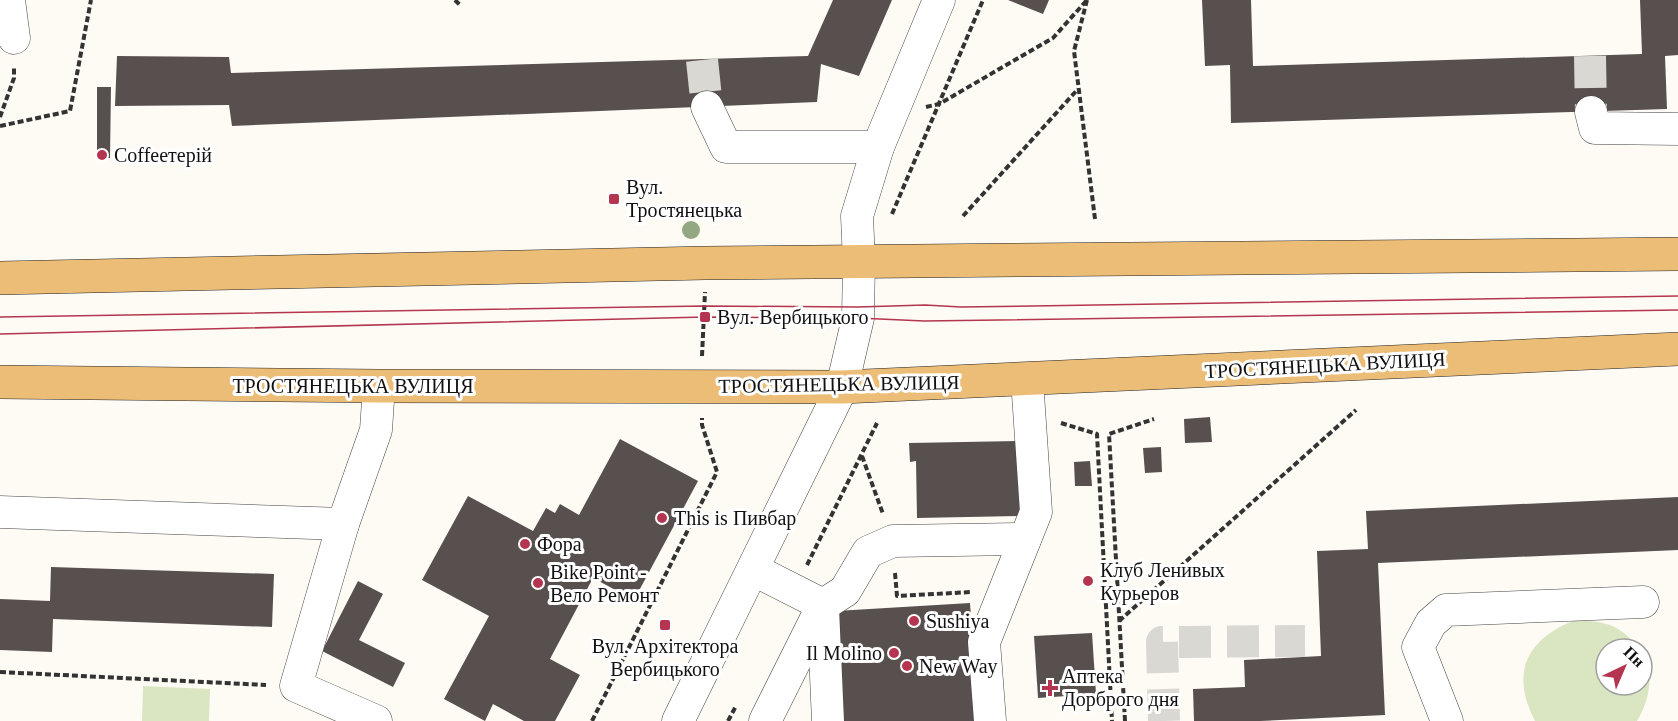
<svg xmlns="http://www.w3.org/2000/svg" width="1678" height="721" font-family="'Times New Roman',serif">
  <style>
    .green { fill: #dae6c1 }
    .building { fill: #58504e }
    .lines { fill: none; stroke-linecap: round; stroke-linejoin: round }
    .minor-tunnel { stroke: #dad8d3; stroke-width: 32; stroke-dasharray: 32 16; stroke-linecap: butt }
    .minor-casing { stroke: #444; stroke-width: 33 }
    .major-casing { stroke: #222; stroke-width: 34 }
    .path { stroke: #333; stroke-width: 4; stroke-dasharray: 6 3; stroke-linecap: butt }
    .minor { stroke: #fff; stroke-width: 32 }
    .major { stroke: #ecbd77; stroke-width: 33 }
    .tram { stroke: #b4354f; stroke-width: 1.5 }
    .tree { fill: #93a783 }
    .poi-dot { fill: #b4354f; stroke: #fff; stroke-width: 2 }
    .labels { text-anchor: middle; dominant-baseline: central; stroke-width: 6; stroke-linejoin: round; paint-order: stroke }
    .poi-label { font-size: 20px; fill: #111; stroke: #fff; text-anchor: start }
    .street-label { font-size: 20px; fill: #111; stroke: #fff }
  </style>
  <rect width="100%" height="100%" fill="#fefbf5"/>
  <g class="green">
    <path d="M1573 621C1601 620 1622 624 1638 649H1606V685H1642V655C1655 676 1649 701 1637 721H1535L1534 719C1511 673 1526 640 1573 621Z"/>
    <polygon points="143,686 210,689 209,721 142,721"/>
  </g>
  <g class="building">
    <polygon points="833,0 892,0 859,76 821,64 817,102 232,126 229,105 115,106 117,56 229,57 231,73 808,56"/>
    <polygon points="1008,0 1049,0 1043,14"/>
    <polygon points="1202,0 1251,0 1253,66 1642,54 1640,0 1678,0 1678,55 1665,56 1667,109 1231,123 1230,65 1205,66"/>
    <polygon points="97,87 111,87 110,158 97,158"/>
    <polygon points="1210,417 1212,442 1185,443 1184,419"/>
    <polygon points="620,439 698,481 634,600 593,578 550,659 580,675 555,721 524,721 493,704 485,721 444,699 489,616 422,580 468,496 533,531 546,508 555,513 560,504 579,515"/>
    <polygon points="1020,441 1022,516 917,518 916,461 910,462 909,443"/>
    <polygon points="1161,447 1162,472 1145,473 1143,448"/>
    <polygon points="1090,461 1092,486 1075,486 1074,462"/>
    <polygon points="1678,497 1678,550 1378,563 1385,715 1260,721 1194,721 1193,689 1245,687 1244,660 1321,656 1317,551 1368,549 1366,511"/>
    <polygon points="51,567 274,574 272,627 53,619 52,652 0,650 0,599 50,601"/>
    <polygon points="358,581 383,594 359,640 405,663 393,687 322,651"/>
    <polygon points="970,603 978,721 843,721 836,611"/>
    <polygon points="1092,633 1096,694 1038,698 1034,636"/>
  </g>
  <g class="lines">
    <g class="minor-tunnel">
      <polyline points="1590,56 1591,112"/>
      <polyline points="702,60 707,107"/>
      <polyline points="1164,721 1162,642 1305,641"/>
    </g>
    <defs>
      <g id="minor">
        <polyline points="9,0 14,38"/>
        <polyline points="707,107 726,147 878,147"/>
        <polyline points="1591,112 1595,128 1678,129"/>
        <polyline points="0,512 343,524"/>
        <polyline points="754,570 823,605"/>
        <polyline points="823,608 828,721"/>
        <polyline points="376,721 296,686 343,524 376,430 379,386"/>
        <polyline points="678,721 842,387 858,318 859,261 857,216 878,147 939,0"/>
        <polyline points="765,721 823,605 845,591 868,552 893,541 1025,539"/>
        <polyline points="990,721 984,642 1036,512 1027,379"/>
        <polyline points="1447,721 1418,647 1431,623 1446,610 1643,602"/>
      </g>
      <g id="major">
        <polyline points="0,278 705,263 1678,254"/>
        <polyline points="0,382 379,386 842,387 1678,349"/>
      </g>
    </defs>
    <use href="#minor" class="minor-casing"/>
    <use href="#major" class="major-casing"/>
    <g class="path">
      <polyline points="455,0 460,5"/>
      <polyline points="1087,0 1074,51 1095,219"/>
      <polyline points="926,107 939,104 1053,38 1087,0"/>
      <polyline points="0,117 14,78 14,66"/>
      <polyline points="0,126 70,111 91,0"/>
      <polyline points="892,214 983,0"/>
      <polyline points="963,216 1078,89"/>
      <polyline points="702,356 705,292"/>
      <polyline points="1061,423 1097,434 1112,721"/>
      <polyline points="862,456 883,514"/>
      <polyline points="807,565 877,423"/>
      <polyline points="895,573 897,596 972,592"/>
      <polyline points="1119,621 1356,410"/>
      <polyline points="0,672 266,685"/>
      <polyline points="592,721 717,472 702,425 702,418"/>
      <polyline points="728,721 736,706"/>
      <polyline points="1125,721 1109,434 1154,419"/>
    </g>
    <use href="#minor" class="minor"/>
    <use href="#major" class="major"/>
    <g class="tram">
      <polyline points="0,317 705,306 858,307 925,305 961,307 1678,296"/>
      <polyline points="0,334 705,317 858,318 924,321 1678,310"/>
    </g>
  </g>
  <circle class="tree" cx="691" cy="230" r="9"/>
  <g class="poi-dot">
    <circle cx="102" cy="155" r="6"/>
    <rect x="608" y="193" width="12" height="12" rx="3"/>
    <rect x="699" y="311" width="12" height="12" rx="3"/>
    <circle cx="662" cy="518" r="6"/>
    <circle cx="525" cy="544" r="6"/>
    <circle cx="1088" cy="581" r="6"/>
    <circle cx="538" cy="583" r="6"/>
    <circle cx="914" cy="621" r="6"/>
    <rect x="659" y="619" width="12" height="12" rx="3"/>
    <circle cx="894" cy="653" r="6"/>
    <circle cx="907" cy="666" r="6"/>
    <path d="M1047 679h6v6h6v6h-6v6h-6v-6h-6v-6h6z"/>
  </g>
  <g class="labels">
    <g class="poi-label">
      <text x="114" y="155">Coffeeтерій</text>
      <text x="626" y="187">Вул.<tspan x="626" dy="23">Тростянецька</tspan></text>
      <text x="717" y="317">Вул. Вербицького</text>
      <text x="674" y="518">This is Пивбар</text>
      <text x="537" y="544">Фора</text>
      <text x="1100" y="570">Клуб Ленивых<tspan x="1100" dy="23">Курьеров</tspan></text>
      <text x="550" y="572">Bike Point -<tspan x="550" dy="23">Вело Ремонт</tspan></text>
      <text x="926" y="621">Sushiya</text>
      <text x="665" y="646" text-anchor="middle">Вул. Архітектора<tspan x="665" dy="23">Вербицького</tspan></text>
      <text x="882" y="653" text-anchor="end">Il Molino</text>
      <text x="919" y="666">New Way</text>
      <text x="1062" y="676">Аптека<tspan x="1062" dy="23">Дорброго дня</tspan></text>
    </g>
    <g class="street-label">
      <text transform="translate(1325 365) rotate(-3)">ТРОСТЯНЕЦЬКА ВУЛИЦЯ</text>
      <text transform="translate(839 384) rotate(-1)">ТРОСТЯНЕЦЬКА ВУЛИЦЯ</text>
      <text x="353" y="386">ТРОСТЯНЕЦЬКА ВУЛИЦЯ</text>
    </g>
  </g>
  <g transform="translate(1624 667) rotate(44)"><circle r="28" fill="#ffffff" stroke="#a0a0a0" stroke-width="1.5"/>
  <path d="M0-4.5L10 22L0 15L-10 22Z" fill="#b4354f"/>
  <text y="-9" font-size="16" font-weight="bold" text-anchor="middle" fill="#111111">Пн</text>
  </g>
</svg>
